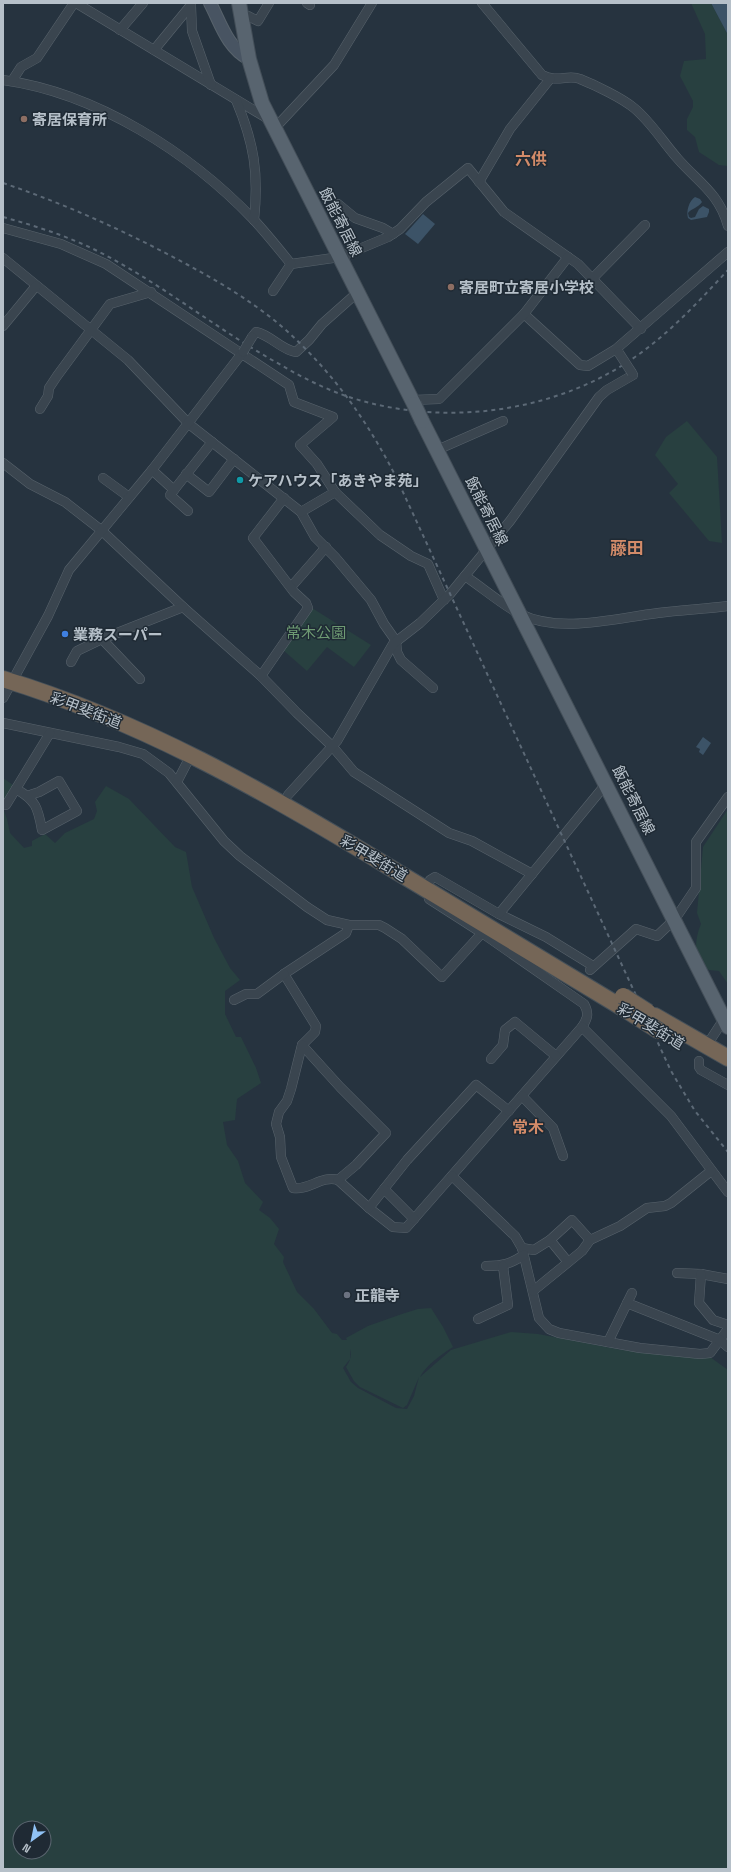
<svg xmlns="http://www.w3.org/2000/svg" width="731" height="1872" font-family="'Space Grotesk','Noto Sans JP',sans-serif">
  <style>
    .green { fill: #284040; fill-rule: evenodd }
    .water { fill: #3c5367 }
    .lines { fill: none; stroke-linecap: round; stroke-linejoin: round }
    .street-casing { stroke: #58636c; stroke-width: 10 }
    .secondary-casing { stroke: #58636c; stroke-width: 14 }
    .primary-casing { stroke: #434e58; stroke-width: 16 }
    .highway-casing { stroke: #455059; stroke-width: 18 }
    .street { stroke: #3a454f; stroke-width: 9 }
    .secondary { stroke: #485462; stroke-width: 12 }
    .primary { stroke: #58646f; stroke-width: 14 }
    .highway { stroke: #756657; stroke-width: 16 }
    .rail { stroke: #5c6976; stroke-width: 2; stroke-dasharray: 4 4; stroke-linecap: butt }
    .street-bridge-casing { stroke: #58636c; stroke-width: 10; stroke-linecap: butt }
    .primary-bridge-casing { stroke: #434e58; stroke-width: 16; stroke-linecap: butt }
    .highway-bridge-casing { stroke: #455059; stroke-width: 18; stroke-linecap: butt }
    .street-bridge { stroke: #3a454f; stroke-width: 9 }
    .primary-bridge { stroke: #58646f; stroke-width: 14 }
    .highway-bridge { stroke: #756657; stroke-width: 16 }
    .education-dot { fill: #8d6e63; stroke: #1f2a34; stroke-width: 1.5 }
    .culture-dot { fill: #0f9aa8; stroke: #1f2a34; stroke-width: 1.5 }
    .shop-dot { fill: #3f7fe0; stroke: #1f2a34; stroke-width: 1.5 }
    .worship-dot { fill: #6b7280; stroke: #1f2a34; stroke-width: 1.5 }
    .labels { text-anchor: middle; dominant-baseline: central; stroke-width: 3; stroke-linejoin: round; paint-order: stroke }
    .poi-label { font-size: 15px; font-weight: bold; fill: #b6c0c9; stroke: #1f2a34; text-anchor: start }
    .street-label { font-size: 15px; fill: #b6c0c9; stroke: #1f2a34 }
    .park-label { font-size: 15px; fill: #6e9a73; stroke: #1f2a34 }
    .neighbourhood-label { font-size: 16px; font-weight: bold; fill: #d28b69; stroke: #1f2a34 }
    .quarter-label { font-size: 17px; font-weight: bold; fill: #d28b69; stroke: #1f2a34 }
  </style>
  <rect width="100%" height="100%" fill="#26333f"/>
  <g class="green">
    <polygon points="691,3 711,3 728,35 728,166 719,165 699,152 695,137 687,130 687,119 693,107 693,101 680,76 684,61 706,59 705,34"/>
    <polygon points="687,421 717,457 722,543 709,541 669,493 678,484 655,455 666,437"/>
    <polygon points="312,608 371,645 354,667 327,647 307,671 283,650"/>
    <polygon points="3,778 13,785 3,804"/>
    <path d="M106 786 129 799 175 847 186 852 192 887 214 938 230 968 240 980 225 991V1014L236 1037H241L256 1068 261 1083 237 1099 235 1120 223 1122 227 1145 238 1161 245 1183 263 1202 259 1210 270 1218 279 1229 274 1244 284 1257 283 1262 297 1292 314 1309 332 1333 337 1334 342 1340H347L346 1338 368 1326 402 1314 418 1309 431 1308 443 1327 453 1347C442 1354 426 1365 420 1377L451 1350 511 1332 538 1334 622 1350 710 1357 728 1370V1869H3V808L7 819 10 833 24 848 32 846V841L45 834 55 843 65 833 94 819 97 811 95 802ZM350 1349C352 1356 350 1361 346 1367L354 1381 360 1387 403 1408 407 1405 419 1377 414 1396 407 1409 396 1408 358 1388 351 1382 343 1368 350 1359ZM20 1828H44V1852H20Z"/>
    <path d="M728 809V984L719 971C713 970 705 971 701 965 693 955 696 935 701 924L697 913 703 847Z"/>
  </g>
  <g class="water">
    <polygon points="711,3 728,3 728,35"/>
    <path d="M695 197 700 199 702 202C698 208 692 208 688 213L689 217 691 218 695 217 699 209 703 206 709 209V212L707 217 691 220 688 218C686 211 689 201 695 197Z"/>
    <polygon points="423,214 435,224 418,244 405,234"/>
    <polygon points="703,737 711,743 703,755 699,752 700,749 696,747"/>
  </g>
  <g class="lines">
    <defs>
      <g id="street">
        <polyline points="76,3 270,120"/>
        <polyline points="307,3 310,5"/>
        <path d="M482 3 542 75C557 83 569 74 580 79 595 85 622 98 634 108 651 122 663 142 678 159 698 182 719 193 728 226"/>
        <polyline points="191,6 192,31 211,85"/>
        <polyline points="241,17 248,16 258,21 269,3"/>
        <polyline points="120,30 143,3"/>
        <polyline points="154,50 191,5"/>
        <path d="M3 80C97 93 190 153 254 220 267 234 279 249 291 264L340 257 388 237 400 229 426 202 468 168 504 212 578 264 641 329"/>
        <polyline points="12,81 21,67 37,58 74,3"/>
        <path d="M236 100C254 143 259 173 254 220"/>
        <polyline points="274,129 334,65 372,3"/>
        <polyline points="479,182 510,129 550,79"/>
        <polyline points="338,204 355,218 383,228 393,234"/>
        <polyline points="3,228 61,244 106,264 289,385 294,402 333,417 300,445 317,464 335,492 380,535 411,556 428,564 444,600"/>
        <polyline points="3,258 128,360 189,424 301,512 315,537 335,557 371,600 384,624 396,641 397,652 401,660 433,688"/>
        <polyline points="592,279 645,225"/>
        <polyline points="273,291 291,264"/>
        <polyline points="524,314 580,365 588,366 616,349 728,252"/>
        <polyline points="3,326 36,286"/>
        <path d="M252 337 256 332C271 335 281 350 296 352L309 340 322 324 358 292"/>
        <polyline points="412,400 439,399 524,314 568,257"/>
        <polyline points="40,409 48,396 49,388 57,376 110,304 151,292"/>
        <polyline points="437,450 503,421"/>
        <polyline points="3,463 30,484 65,502 101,530 183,607 261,676 297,713 332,746 354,772 449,833 472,841 532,874"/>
        <polyline points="152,470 174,490"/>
        <polyline points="186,474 209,492 234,459"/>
        <polyline points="103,478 129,497"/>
        <polyline points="188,511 170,495 212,442"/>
        <polyline points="301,512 335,492"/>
        <path d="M465 576C483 588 501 604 520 614 560 634 616 618 658 613 681 610 705 609 728 606"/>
        <polyline points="291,587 326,547"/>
        <polyline points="102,639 140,679"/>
        <polyline points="71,662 77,651 102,639 183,607"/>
        <polyline points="261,676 308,608 306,603 294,592 253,538 284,498"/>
        <polyline points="3,698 48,616 69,570 152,470 243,352"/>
        <path d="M3 723 119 747 143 754 169 773 224 841 240 856 307 907 327 920 349 925H379L385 928 402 939 442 977 482 933 584 1004C589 1013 588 1018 582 1027L406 1228 393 1227 369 1208 338 1180C322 1175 308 1191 293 1188L281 1157 280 1137 276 1124 279 1112 287 1101 291 1089 302 1045 315 1032 316 1026 284 974 346 933 349 925"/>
        <polyline points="177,782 191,755"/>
        <path d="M16 789C36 800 38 808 42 830L77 811 59 781 39 792 27 796"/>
        <polyline points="288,795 337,741 393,644 420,623 450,594 510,521 599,397 607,390 633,375 632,373"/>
        <polyline points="6,805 50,733"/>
        <polyline points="430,880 435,877 499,914 546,937 593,966"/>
        <polyline points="429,899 482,933"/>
        <polyline points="499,914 606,784"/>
        <polyline points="590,970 636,929 657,936 675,919 696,888 696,842 728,797"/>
        <polyline points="234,1000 246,994 257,994 284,974"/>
        <polyline points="582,1027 671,1116 728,1192"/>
        <polyline points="709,1042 724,1019"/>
        <polyline points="302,1045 340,1087 386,1133 356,1165 338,1180"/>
        <polyline points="491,1059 503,1045 505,1030 515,1022 556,1056"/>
        <polyline points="699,1061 699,1067 701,1070 728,1085"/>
        <polyline points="522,1096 553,1128 563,1156"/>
        <polyline points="452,1176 515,1236 522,1248 539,1318 549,1329 559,1333 640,1348 700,1354 710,1353 728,1329"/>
        <polyline points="384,1189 407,1160 476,1085 509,1111"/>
        <polyline points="369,1208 384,1189 414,1219"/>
        <polyline points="550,1240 568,1262"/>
        <polyline points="522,1248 534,1250 550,1240 572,1220 590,1240"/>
        <path d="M486 1266C503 1266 510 1264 524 1255"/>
        <polyline points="677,1273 701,1274 728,1279"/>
        <polyline points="701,1274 699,1303 713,1320 728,1325"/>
        <polyline points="533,1291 582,1251 590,1240 620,1226 647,1208 665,1206 671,1203 711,1171"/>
        <polyline points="627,1303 720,1340 728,1347"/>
        <polyline points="478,1319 508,1305 503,1266"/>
        <polyline points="608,1342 632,1293"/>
      </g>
      <path id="secondary" d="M210 3C221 24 227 47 249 59"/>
      <g id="primary">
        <polyline points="239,3 249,59 262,103 414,404"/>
        <polyline points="422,421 728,1027"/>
      </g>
      <g id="highway">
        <path d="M3 679C141 721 266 792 389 867 468 914 547 962 626 1010"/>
        <polyline points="655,1016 728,1058"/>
      </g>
    </defs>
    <use href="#street" class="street-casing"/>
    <use href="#secondary" class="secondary-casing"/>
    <use href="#primary" class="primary-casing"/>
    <use href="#highway" class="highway-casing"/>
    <use href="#street" class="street"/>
    <use href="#secondary" class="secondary"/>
    <use href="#primary" class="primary"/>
    <use href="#highway" class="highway"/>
    <g class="rail">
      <path d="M3 183C68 205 127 232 188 265 223 284 258 305 288 332 334 374 368 422 396 477L671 1071 695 1111 728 1152"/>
      <path d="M3 217C39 227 74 238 107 256 167 288 221 332 281 365 303 378 327 390 352 398 445 427 555 413 635 357 671 332 699 301 728 270"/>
    </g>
    <defs>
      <g id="street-bridge">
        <polyline points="243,352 252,337"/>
        <polyline points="619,353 632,373"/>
      </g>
      <polyline id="primary-bridge" points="414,404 422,421"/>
      <g id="highway-bridge">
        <polyline points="623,996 648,1012"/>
        <polyline points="626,1010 659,1031"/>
      </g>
    </defs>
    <use href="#street-bridge" class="street-bridge-casing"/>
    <use href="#primary-bridge" class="primary-bridge-casing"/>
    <use href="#highway-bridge" class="highway-bridge-casing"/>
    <use href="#street-bridge" class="street-bridge"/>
    <use href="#primary-bridge" class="primary-bridge"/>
    <use href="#highway-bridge" class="highway-bridge"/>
  </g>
  <g class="education-dot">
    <circle cx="24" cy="119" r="4"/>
    <circle cx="451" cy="287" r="4"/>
  </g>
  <circle class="culture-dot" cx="240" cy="480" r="4"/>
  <circle class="shop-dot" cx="65" cy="634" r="4"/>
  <circle class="worship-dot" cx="347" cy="1295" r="4"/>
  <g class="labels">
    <g class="poi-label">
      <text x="32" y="119">寄居保育所</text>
      <text x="459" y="287">寄居町立寄居小学校</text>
      <text x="248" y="480">ケアハウス「あきやま苑」</text>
      <text x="73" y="634">業務スーパー</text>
      <text x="355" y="1295">正龍寺</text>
    </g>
    <g class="street-label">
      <text transform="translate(341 222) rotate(63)">飯能寄居線</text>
      <text transform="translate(487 511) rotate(63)">飯能寄居線</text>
      <text transform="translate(86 710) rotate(21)">彩甲斐街道</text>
      <text transform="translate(634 800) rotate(63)">飯能寄居線</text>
      <text transform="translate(374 858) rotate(31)">彩甲斐街道</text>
      <text transform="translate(651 1026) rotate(31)">彩甲斐街道</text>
    </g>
    <g class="park-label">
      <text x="316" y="632">常木公園</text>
    </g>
    <g class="neighbourhood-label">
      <text x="531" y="159">六供</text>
      <text x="528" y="1127">常木</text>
    </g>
    <g class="quarter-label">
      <text x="627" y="548">藤田</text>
    </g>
  </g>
  <rect width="731" height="1872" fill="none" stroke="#b6c0c9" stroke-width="8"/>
  <g transform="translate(32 1840) rotate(213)"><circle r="19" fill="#1f2a34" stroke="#5b6670"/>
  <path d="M0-3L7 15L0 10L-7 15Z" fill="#90c2f5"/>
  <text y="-6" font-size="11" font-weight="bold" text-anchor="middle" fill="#b6c0c9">N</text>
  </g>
</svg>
